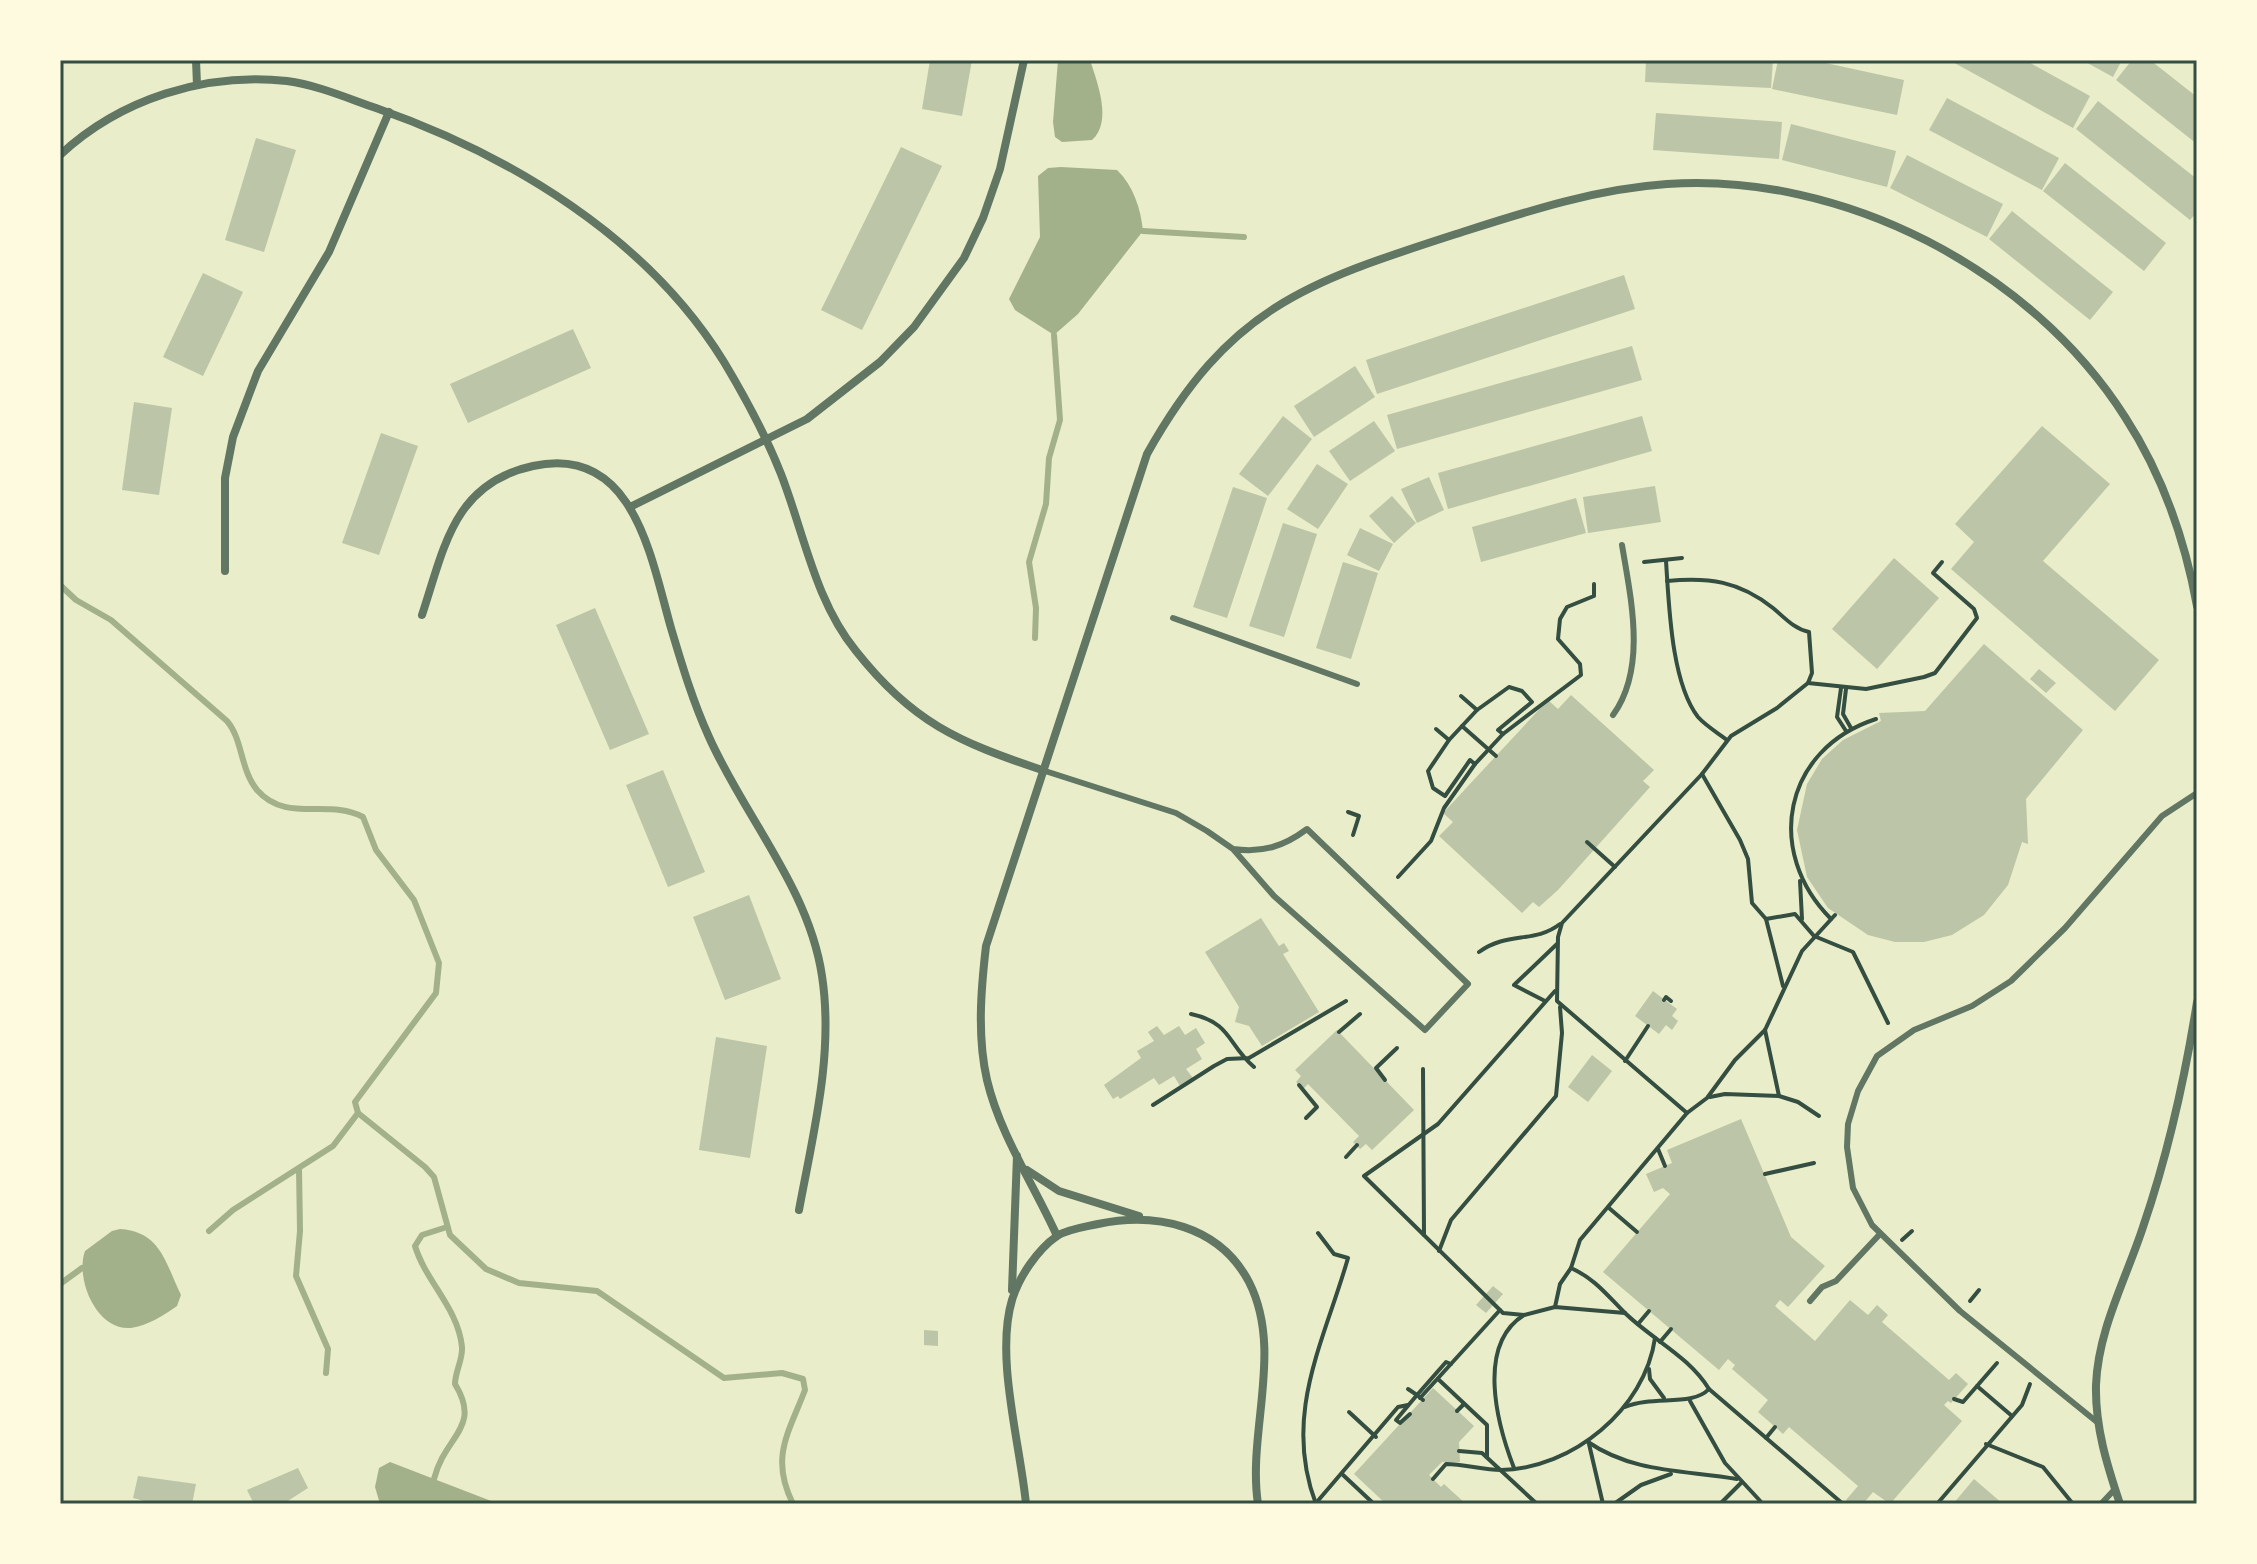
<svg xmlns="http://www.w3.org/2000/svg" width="2257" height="1564" font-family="Barlow,sans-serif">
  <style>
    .water { fill: #a3b18a }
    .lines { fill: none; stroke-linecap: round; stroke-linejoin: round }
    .stream { stroke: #a3b18a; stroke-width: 6 }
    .building { fill: #bcc5a7 }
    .path { stroke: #344e41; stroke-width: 4 }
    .service { stroke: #617663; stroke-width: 6 }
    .minor { stroke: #617663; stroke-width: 8 }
    .neatline { fill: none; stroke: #344e41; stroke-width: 3 }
  </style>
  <rect width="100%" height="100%" fill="#e9edc9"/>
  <g class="water">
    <path d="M1058 60H1090C1097 82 1113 122 1092 140L1062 142 1055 137 1053 122Z"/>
    <path d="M1061 167 1117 170C1133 185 1141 209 1143 231L1078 314 1054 335 1015 310 1009 299 1040 237 1038 176 1048 168Z"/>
    <path d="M120 1229C161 1232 165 1262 181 1295L177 1306C164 1315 147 1326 131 1328 96 1331 75 1278 85 1251L112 1231Z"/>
    <polygon points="390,1462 499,1504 380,1504 375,1487 379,1468"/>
  </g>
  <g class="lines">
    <g class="stream">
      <polyline points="1143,231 1244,237"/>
      <path d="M60 585 76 600 111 620 227 721C243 740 240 769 257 790 287 824 328 798 363 817L376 850 414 900 439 963 436 993 355 1102 358 1113 425 1167 434 1177 450 1235 486 1269 519 1283 597 1291 724 1378 782 1373 803 1379 805 1390C788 1434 770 1458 793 1504"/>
      <polyline points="1035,638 1036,608 1029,562 1046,504 1049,458 1060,420 1054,335"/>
      <polyline points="299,1169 300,1231 296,1276 328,1349 326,1373"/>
      <polyline points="209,1231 233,1210 333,1146 358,1113"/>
      <polyline points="60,1284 82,1268"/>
      <path d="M434 1479C445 1435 482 1428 455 1384 455 1372 463 1359 462 1347 458 1308 426 1282 415 1246L422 1235 447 1227"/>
    </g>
  </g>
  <g class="building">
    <polygon points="930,60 972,60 962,116 922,109"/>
    <polygon points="1646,60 1773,60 1771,88 1645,82"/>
    <polygon points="1778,60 1812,60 1904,80 1897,115 1772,89"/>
    <polygon points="1949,60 2025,60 2090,96 2073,128"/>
    <polygon points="2082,60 2122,60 2113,77"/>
    <polygon points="2132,60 2150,60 2197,97 2197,144 2116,80"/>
    <polygon points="1947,98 2059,158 2042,190 1929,130"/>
    <polygon points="2098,101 2197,179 2197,212 2190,220 2076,129"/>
    <polygon points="1656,113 1782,122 1779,159 1653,150"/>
    <polygon points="1791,124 1896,151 1887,187 1782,160"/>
    <polygon points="256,138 296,150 264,252 225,240"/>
    <polygon points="901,147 942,166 862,330 821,310"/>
    <polygon points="1907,155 2003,204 1987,237 1890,188"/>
    <polygon points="2065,163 2166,243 2144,271 2043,191"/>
    <polygon points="2012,211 2113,292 2090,320 1989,239"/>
    <polygon points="203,273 243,292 203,376 163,357"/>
    <polygon points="1624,275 1635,309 1377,394 1366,360"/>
    <polygon points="573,329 591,368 468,423 450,384"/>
    <polygon points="1632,346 1642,380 1397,449 1387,415"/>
    <polygon points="1355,366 1375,397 1314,437 1294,406"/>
    <polygon points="134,402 172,408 159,495 122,490"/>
    <polygon points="1283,416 1312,439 1268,496 1239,474"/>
    <polygon points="1642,416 1652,451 1448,509 1438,473"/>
    <polygon points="1374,421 1395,451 1350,481 1329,451"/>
    <polygon points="2042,426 2110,484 2043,561 2159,660 2115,711 1951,569 1974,542 1955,524"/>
    <polygon points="381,433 418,446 379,555 342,543"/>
    <polygon points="1317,464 1348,484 1318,529 1287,509"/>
    <polygon points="1429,477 1444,510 1417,523 1401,489"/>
    <polygon points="1655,486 1661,522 1588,533 1583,497"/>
    <polygon points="1233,487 1267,498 1227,618 1193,607"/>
    <polygon points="1392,496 1416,523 1394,543 1369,516"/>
    <polygon points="1576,498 1586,533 1481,562 1472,527"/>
    <polygon points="1283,523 1317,534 1284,637 1249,626"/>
    <polygon points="1360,528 1393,544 1379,571 1347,555"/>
    <polygon points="1894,558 1939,598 1877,669 1832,629"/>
    <polygon points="1343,562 1378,573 1351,659 1316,648"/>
    <polygon points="595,608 649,734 610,750 556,625"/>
    <polygon points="1984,644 2083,730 2026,799 2028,844 2022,842 2008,885 1984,915 1952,935 1924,942 1895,942 1868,935 1828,908 1807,877 1797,830 1807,784 1822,759 1843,740 1881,721 1879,713 1925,711"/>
    <polygon points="2039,669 2056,683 2046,693 2030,679"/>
    <polygon points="1571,695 1654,770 1643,781 1650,787 1558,890 1539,907 1533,902 1522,913 1439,836 1453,822 1443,813 1548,700 1558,709"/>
    <polygon points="663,770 705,872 668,887 626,785"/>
    <polygon points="749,895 781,979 725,1000 693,917"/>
    <polygon points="1261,918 1279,946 1284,943 1289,951 1283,954 1319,1012 1262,1046 1249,1026 1235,1022 1239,1007 1205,952"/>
    <polygon points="1653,991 1677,1009 1672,1016 1678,1021 1672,1030 1666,1025 1659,1034 1635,1016"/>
    <polygon points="1157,1026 1164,1035 1179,1026 1185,1035 1196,1028 1205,1043 1196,1049 1202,1059 1186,1069 1193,1078 1180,1086 1174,1076 1159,1085 1154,1078 1120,1099 1118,1096 1113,1099 1104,1085 1141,1058 1137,1051 1154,1041 1148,1032"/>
    <polygon points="1337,1030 1414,1110 1372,1150 1366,1144 1360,1149 1353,1142 1359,1136 1308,1084 1303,1089 1296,1082 1301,1076 1295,1070"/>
    <polygon points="716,1037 767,1046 750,1158 699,1150"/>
    <polygon points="1592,1055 1612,1071 1588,1102 1568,1087"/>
    <polygon points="1741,1119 1791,1237 1825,1266 1788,1307 1780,1300 1775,1306 1815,1341 1850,1300 1868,1315 1877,1305 1888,1315 1882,1322 1949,1380 1956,1373 1968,1384 1951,1403 1948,1401 1944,1405 1962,1421 1890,1504 1873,1492 1863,1504 1851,1504 1846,1500 1858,1486 1789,1427 1783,1434 1758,1412 1768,1400 1732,1369 1735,1365 1728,1359 1719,1370 1603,1272 1670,1194 1663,1188 1654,1192 1646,1174 1672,1163 1667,1150"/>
    <polygon points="1493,1286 1503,1294 1486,1313 1476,1305"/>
    <polygon points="924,1330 938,1331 938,1346 924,1345"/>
    <polygon points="1433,1388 1474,1426 1459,1442 1460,1462 1442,1462 1429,1475 1441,1487 1444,1484 1466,1504 1386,1504 1354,1474"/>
    <polygon points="298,1468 308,1488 283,1504 254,1504 247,1490"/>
    <polygon points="138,1476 196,1484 192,1504 155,1504 133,1498"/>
    <polygon points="1974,1479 2003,1504 1953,1504"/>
  </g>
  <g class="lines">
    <g class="path">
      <path d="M1666 561C1669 604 1671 682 1698 717 1706 726 1718 733 1727 740"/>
      <polyline points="1644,562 1682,558"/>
      <path d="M1667 581C1709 577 1739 581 1773 608 1784 617 1794 629 1809 632L1812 673 1808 683 1777 708 1731 736 1702 774 1562 923 1558 937 1557 1001 1687 1113"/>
      <polyline points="1808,683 1866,689 1924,677 1935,673 1977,618 1974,609 1933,573 1942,562"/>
      <polyline points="1841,688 1837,717 1846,731"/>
      <polyline points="1846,689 1843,714 1851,728"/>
      <polyline points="1462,726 1496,756"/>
      <polyline points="1436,729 1449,740 1477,710 1461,696"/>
      <polyline points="1503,734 1581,675 1580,664 1558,639 1560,619 1567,607 1594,596 1594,584"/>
      <polyline points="1449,740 1428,771 1433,788 1445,796 1470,760 1475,764 1503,734 1498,730 1532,702 1522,691 1509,687 1477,710"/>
      <polyline points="1702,774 1740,840 1748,859 1752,903 1766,919 1795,914 1814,936 1853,952 1888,1023"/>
      <polyline points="1348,812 1359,816 1353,835"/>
      <polyline points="1587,842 1615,867"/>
      <polyline points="1398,877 1431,841 1444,808 1475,764"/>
      <polyline points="1800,881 1802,919"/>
      <path d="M1835 915 1802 951 1765 1030 1735 1060 1707 1098 1687 1113 1580 1240 1571 1268C1595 1279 1606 1294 1624 1312 1651 1339 1689 1356 1709 1389L1843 1504"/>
      <polyline points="1766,919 1783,986"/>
      <path d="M1831 919C1764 852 1783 749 1876 719"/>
      <path d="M1479 952C1508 931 1534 944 1560 924"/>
      <polyline points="1555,991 1438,1124 1364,1176 1503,1313 1524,1315 1555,1307 1625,1313"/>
      <polyline points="1664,1000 1666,997 1671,1001"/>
      <polyline points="1545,1001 1514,985 1557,944"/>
      <path d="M1191 1014C1232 1023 1227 1044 1254 1067"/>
      <polyline points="1765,1030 1779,1096 1798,1102 1819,1116"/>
      <polyline points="1339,1032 1360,1014"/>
      <polyline points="1625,1061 1648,1026"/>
      <polyline points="1423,1069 1424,1235"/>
      <polyline points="1385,1080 1376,1068 1397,1048"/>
      <polyline points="1299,1085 1317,1107 1306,1118"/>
      <polyline points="1710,1097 1725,1094 1779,1096"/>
      <polyline points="1153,1105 1214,1066 1227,1059 1249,1058 1346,1001"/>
      <polyline points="1658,1149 1665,1166"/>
      <polyline points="1346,1157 1357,1145"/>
      <polyline points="1765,1174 1814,1163"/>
      <polyline points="1609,1208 1637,1232"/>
      <polyline points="1902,1240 1912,1231"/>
      <polyline points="1439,1251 1451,1220 1556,1096 1562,1033 1560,1007"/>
      <polyline points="1970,1301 1979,1290"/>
      <polyline points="1555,1307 1560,1284 1571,1268"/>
      <polyline points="1638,1324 1649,1311"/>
      <polyline points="1660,1342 1671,1329"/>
      <polyline points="1649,1369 1650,1379 1664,1398"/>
      <polyline points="1438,1379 1487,1425 1487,1457"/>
      <polyline points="1977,1386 1997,1363"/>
      <polyline points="1408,1389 1417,1395 1396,1420 1400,1423 1410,1414"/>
      <polyline points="1420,1398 1500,1310"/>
      <polyline points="1954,1399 1963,1402 1977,1386 2012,1416"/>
      <polyline points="1423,1400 1417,1395 1446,1362 1451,1364"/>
      <polyline points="1690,1401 1725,1463 1763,1504"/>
      <path d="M1625 1407C1653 1395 1692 1407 1709 1389"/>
      <polyline points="1457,1411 1464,1404"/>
      <polyline points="1349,1412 1376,1437"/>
      <polyline points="1766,1438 1775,1427"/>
      <path d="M1588 1442C1633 1473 1685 1470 1737 1479"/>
      <polyline points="1589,1444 1603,1504"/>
      <polyline points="1986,1444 2043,1467 2073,1504"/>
      <polyline points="1459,1451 1482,1453 1537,1504"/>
      <path d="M1514 1468C1497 1424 1476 1345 1524 1315"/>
      <polyline points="1342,1474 1374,1504"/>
      <path d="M1433 1479 1446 1464C1464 1464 1483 1470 1501 1470 1572 1469 1645 1409 1655 1338"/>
      <polyline points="1316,1503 1398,1407 1408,1405"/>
      <path d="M1316 1504C1282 1415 1324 1342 1348 1258L1334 1254 1318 1233"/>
      <polyline points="1614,1504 1641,1485 1671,1474"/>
      <polyline points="1720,1504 1741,1483"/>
      <polyline points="1903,1504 1908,1504"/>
      <polyline points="1937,1504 2022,1405 2030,1384"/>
    </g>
    <g class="service">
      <polyline points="1173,618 1357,684"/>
      <path d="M1613 715C1647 668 1631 599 1622 545"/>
      <path d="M1042 770 1176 813 1207 831 1233 849 1274 896 1425 1030 1468 984 1307 829C1283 847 1262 853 1233 849"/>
      <polyline points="1810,1301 1822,1287 1836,1281 1880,1234"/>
      <polyline points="2097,1422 1960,1311 1872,1225 1853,1188 1847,1147 1848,1124 1858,1091 1877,1056 1914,1030 1972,1006 2011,981 2065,928 2162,816 2197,793"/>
      <polyline points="2101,1504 2115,1489"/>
    </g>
    <g class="minor">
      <polyline points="196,60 197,85"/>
      <path d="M60 155C120 99 205 72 287 81 317 85 347 98 376 108 510 155 647 237 724 362 745 397 766 436 781 474 804 533 815 601 856 651 912 722 958 742 1042 770"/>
      <polyline points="630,507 807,419 880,362 914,327 964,258 983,218 1000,169 1024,60"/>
      <polyline points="225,571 225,478 233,437 258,371 329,252 389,112"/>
      <path d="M422 615C444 549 453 483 533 466 634 444 651 558 671 628 682 665 693 702 709 737 744 816 809 888 822 976 834 1054 813 1134 799 1210"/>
      <polyline points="1027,1170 1059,1191 1139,1216"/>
      <path d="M1057 1236C1034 1185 1000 1135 987 1080 977 1036 981 989 986 946L1147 454C1229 308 1304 283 1456 234 1525 212 1594 189 1667 184 1842 172 2031 269 2125 417 2162 474 2185 540 2197 606"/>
      <polyline points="1012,1290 1017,1156"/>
      <path d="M1026 1504C1020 1443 995 1357 1012 1300 1019 1277 1037 1250 1057 1236 1068 1229 1085 1227 1098 1224 1156 1212 1219 1225 1249 1282 1284 1351 1247 1432 1258 1504"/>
      <path d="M2120 1504C2107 1465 2095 1427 2096 1385 2098 1330 2126 1279 2143 1227 2168 1154 2185 1078 2197 1002"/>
    </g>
  </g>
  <rect width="2257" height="1564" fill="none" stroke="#fefae0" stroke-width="124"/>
  <rect x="62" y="62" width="2133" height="1440" class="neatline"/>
</svg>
